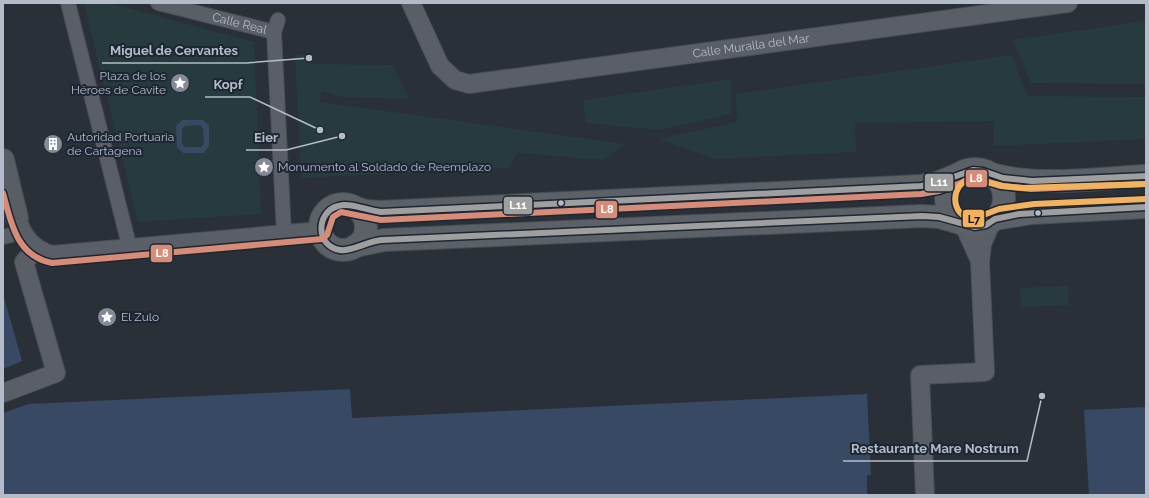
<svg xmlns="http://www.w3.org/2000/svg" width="1149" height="498" font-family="Raleway,sans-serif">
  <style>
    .green { fill: #273a3e }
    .water { fill: #384963; fill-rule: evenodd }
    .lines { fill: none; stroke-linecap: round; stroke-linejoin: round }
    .pedestrian-casing { stroke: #484c53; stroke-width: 16 }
    .minor-casing { stroke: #484c53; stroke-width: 20 }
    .secondary-casing { stroke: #484c53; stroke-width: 24 }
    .primary-casing { stroke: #484c55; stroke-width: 24 }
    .pedestrian { stroke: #5a5e66; stroke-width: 14 }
    .minor { stroke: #5a5e66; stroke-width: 18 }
    .secondary { stroke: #595d64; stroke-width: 22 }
    .primary { stroke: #5c6168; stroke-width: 22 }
    .bus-1-casing { stroke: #1d2633; stroke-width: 9 }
    .bus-2-casing { stroke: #1d2633; stroke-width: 9 }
    .bus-3-casing { stroke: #1d2633; stroke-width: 9 }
    .bus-1 { stroke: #9f9f9f; stroke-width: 6 }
    .bus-2 { stroke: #d78c78; stroke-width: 6 }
    .bus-3 { stroke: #f2b25e; stroke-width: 6 }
    .bus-dot { fill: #b4bcc9; stroke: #1d2633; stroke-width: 1.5 }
    .labels { text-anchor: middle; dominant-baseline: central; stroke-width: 4; stroke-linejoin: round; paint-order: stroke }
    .street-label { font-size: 12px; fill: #b4bcc9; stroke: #1d2633 }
    .poi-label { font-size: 12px; fill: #b4bcc9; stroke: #1d2633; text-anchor: start }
    .leader { fill: none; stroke: #b4bcc9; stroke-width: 1.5 }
    .callout-dot { fill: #b4bcc9; stroke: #1d2633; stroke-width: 1.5 }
    .callout-label { font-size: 13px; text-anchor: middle; font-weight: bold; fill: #b4bcc9; stroke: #1d2633; stroke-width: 4; stroke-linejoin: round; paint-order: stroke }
    .line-badge { stroke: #1d2633; stroke-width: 1.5 }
    .badge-label { font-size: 11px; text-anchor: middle; font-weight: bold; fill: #fff }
    .pale-badge-label { font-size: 11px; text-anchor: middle; font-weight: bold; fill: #111 }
  </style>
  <rect width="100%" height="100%" fill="#2a3038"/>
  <g class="green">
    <polygon points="84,3 109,3 254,42 261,214 138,222"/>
    <polygon points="1146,21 1146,84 1031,83 1013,40"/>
    <polygon points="295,54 311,55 311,64 392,65 409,99 341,97 321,91 320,102 625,144 604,160 517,153 510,168 301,178"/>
    <polygon points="1012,55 1027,96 1146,97 1146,139 993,146 994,121 855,123 856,152 715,159 659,139 737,122 736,94"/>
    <polygon points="731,79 731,114 659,130 586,123 583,100"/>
    <polygon points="1068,286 1069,305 1021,307 1020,288"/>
  </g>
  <g class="water">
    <path d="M182 120H203L209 125V146L204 153H183L177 147 176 126ZM200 125 203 129 204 144 201 147H185L182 144V129L185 126Z"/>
    <polygon points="3,294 22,361 3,369"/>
    <polygon points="350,389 352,418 867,394 871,475 867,475 867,495 3,495 3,413 28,404"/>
    <polygon points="1146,407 1146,495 1089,495 1084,410"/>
  </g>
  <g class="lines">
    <defs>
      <g id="pedestrian">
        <polyline points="68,3 130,249"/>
        <path id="s1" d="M158 3 274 32"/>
        <polyline points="278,20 274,32 284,234"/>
        <polyline points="3,237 23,232"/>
      </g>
      <g id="minor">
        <path id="s2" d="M411 3 440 66 455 80 469 84 1068 3"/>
        <path d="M17 218C22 236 33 250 52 255L320 231"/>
        <polyline points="964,225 980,261"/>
        <polyline points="3,393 56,373 24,262 36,249"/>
        <polyline points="925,495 920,375 985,372 980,262 982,244 991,223"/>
      </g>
      <polyline id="secondary" points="3,160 17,218"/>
      <g id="primary">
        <circle cx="975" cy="198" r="29"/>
        <path d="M988 173C1034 188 1098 178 1146 176"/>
        <circle cx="343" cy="227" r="23"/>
        <polyline points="356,208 366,211 381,212 921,186 937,183 962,173"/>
        <polyline points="995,219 1031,213 1146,207"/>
        <polyline points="355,246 384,240 922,216 939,217 960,223"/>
      </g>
    </defs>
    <use href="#pedestrian" class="pedestrian-casing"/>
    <use href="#minor" class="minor-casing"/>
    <use href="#secondary" class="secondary-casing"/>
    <use href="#primary" class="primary-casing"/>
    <use href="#pedestrian" class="pedestrian"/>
    <use href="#minor" class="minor"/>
    <use href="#secondary" class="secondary"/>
    <use href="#primary" class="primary"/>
    <defs>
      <path id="bus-1" d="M1146 176 1032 181 1003 178 983 171 973 170 937 183 921 186 381 212C368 211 351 202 338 206 316 212 315 246 340 250 351 252 368 241 382 240L922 216 939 217 975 227 986 225 995 219 1019 214 1146 207"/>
      <path id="bus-2" d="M3 193C11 222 16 256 52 263L322 239 327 235 333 217 341 212 381 220 921 194 939 191 974 178 1001 186 1031 189 1146 184"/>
      <path id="bus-3" d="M1146 199 1034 204 999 209 973 219C949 216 950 183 972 178L1003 186 1024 188 1146 184"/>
    </defs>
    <use href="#bus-1" class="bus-1-casing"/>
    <use href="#bus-2" class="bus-2-casing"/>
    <use href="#bus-3" class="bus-3-casing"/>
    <use href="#bus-1" class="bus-1"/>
    <use href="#bus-2" class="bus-2"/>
    <use href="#bus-3" class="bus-3"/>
  </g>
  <defs>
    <symbol id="sight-disc" viewBox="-11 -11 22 22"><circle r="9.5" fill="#848b96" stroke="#1d2633"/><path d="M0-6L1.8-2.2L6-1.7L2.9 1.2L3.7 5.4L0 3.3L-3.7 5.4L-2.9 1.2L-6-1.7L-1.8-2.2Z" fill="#fff"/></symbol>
    <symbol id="building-disc" viewBox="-11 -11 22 22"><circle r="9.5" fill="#848b96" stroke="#1d2633"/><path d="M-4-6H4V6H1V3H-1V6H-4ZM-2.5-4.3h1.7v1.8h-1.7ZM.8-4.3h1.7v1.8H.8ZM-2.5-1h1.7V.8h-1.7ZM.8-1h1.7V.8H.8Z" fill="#fff"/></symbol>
  </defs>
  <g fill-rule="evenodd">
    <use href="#sight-disc" x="169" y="72" width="22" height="22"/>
    <use href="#building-disc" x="42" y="133" width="22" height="22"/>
    <use href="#sight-disc" x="253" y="156" width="22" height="22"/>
    <use href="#sight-disc" x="96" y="306" width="22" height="22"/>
  </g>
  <g class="bus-dot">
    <circle cx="561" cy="203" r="3.5"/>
    <circle cx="1038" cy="213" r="3.5"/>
  </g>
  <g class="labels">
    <g class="street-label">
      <text stroke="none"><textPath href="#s1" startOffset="84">Calle Real</textPath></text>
      <text stroke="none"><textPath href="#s2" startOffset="389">Calle Muralla del Mar</textPath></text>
    </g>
    <g class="poi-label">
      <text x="166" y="76" text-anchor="end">Plaza de los<tspan x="166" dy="14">Héroes de Cavite</tspan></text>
      <text x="67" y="137">Autoridad Portuaria<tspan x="67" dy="14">de Cartagena</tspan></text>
      <text x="278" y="167">Monumento al Soldado de Reemplazo</text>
      <text x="121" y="317">El Zulo</text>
    </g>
  </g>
  <path class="leader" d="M309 58L246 63H102M320 130L250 97H205M342 136L286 150H246M1042 396L1027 461H843"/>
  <g class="callout-dot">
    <circle cx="309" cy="58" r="4"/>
    <circle cx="320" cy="130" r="4"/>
    <circle cx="342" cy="136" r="4"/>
    <circle cx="1042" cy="396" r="4"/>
  </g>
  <g class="callout-label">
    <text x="174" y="55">Miguel de Cervantes</text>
    <text x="228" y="89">Kopf</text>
    <text x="266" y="142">Eier</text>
    <text x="935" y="453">Restaurante Mare Nostrum</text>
  </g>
  <g class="line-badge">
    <rect x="965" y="169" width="23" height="19" rx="4" fill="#d78c78"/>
    <rect x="924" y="173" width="30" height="19" rx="4" fill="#9f9f9f"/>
    <rect x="503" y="196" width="30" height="19" rx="4" fill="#9f9f9f"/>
    <rect x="595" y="200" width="23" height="19" rx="4" fill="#d78c78"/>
    <rect x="962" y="209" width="23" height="19" rx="4" fill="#f2b25e"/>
    <rect x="150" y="244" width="23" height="19" rx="4" fill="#d78c78"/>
  </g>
  <g class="badge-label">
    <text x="976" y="182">L8</text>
    <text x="939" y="186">L11</text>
    <text x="518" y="209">L11</text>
    <text x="607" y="213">L8</text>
    <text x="162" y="257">L8</text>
  </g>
  <g class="pale-badge-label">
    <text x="974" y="223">L7</text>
  </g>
  <rect width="1149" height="498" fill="none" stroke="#b4bcc9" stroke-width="8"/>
</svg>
